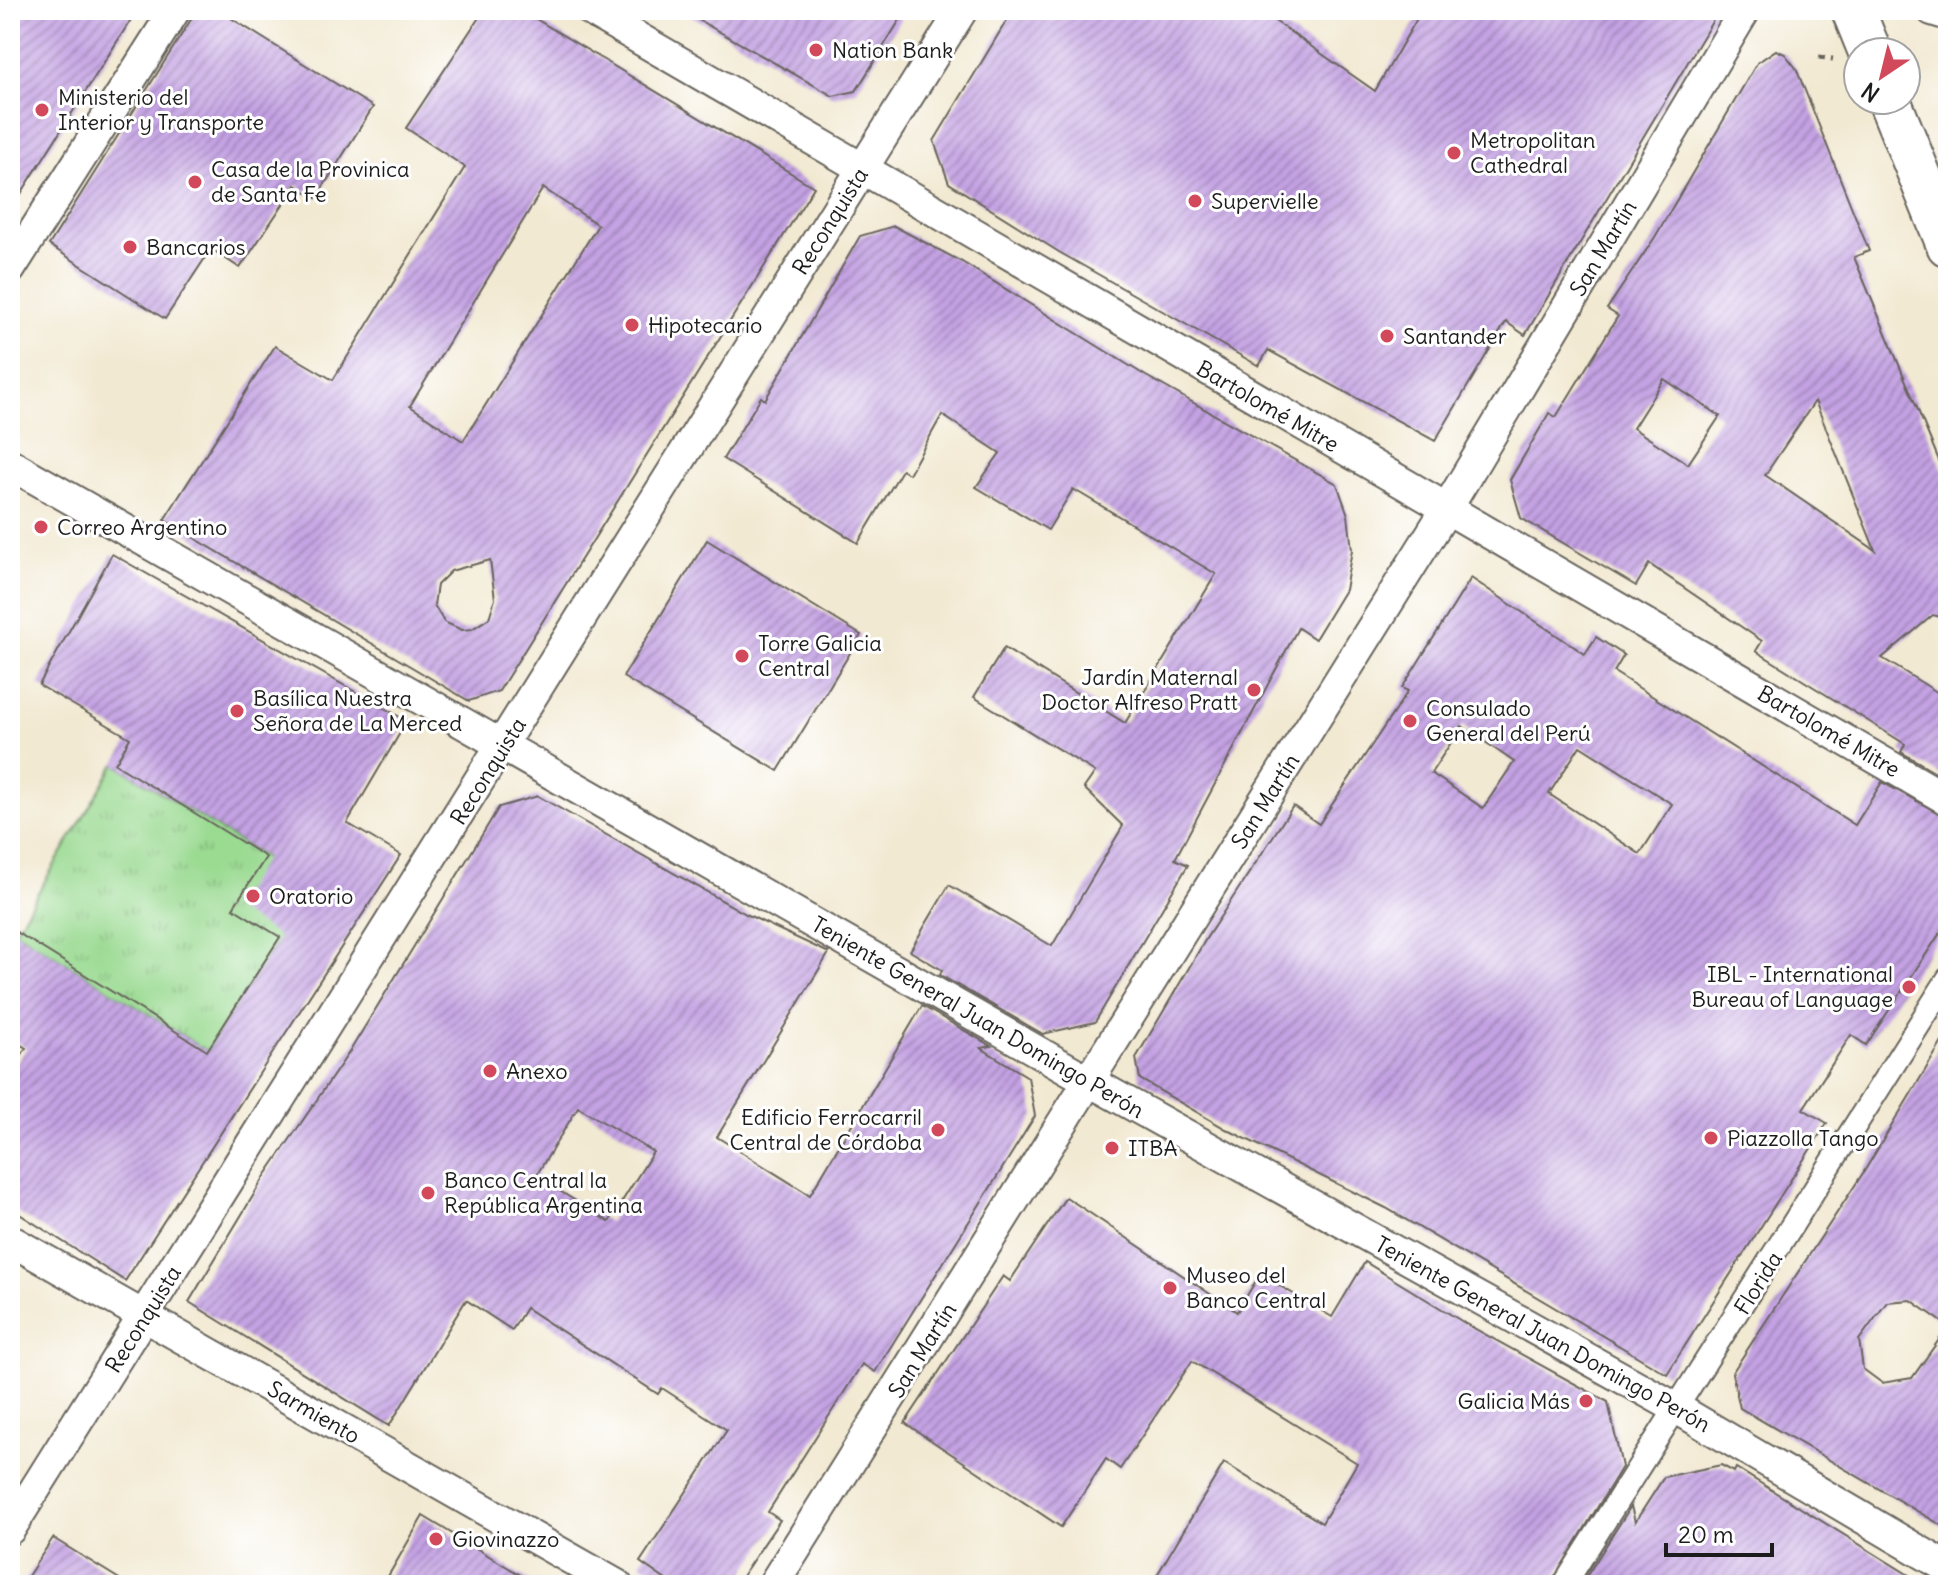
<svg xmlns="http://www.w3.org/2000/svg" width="1958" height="1595" font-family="Delius,sans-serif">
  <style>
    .park { fill: url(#park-tufts); stroke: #5b7b56; stroke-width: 2 }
    .building { fill: url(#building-hatch); fill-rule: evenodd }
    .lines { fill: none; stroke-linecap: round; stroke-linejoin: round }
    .pedestrian-casing { stroke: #67645c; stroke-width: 26 }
    .minor-casing { stroke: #67645c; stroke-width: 34 }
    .secondary-casing { stroke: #67645c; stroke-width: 46 }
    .path { stroke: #67645c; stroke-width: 5; stroke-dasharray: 6 6; stroke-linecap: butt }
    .pedestrian { stroke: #fff; stroke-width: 22 }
    .minor { stroke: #fff; stroke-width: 30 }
    .secondary { stroke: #fff; stroke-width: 42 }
    .poi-dot { fill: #d1495b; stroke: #fff; stroke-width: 3 }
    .labels { text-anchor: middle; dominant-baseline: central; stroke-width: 6; stroke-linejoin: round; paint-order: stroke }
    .poi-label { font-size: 22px; fill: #1c1c1c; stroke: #fff; text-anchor: start }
    .street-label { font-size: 22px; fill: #1c1c1c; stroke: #fff }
  </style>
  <defs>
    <pattern id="park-tufts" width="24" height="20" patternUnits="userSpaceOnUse" patternTransform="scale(2)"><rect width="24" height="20" fill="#9ada91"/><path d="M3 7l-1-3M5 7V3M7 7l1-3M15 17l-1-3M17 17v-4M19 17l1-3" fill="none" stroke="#84ba7c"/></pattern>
    <pattern id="building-hatch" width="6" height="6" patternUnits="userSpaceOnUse" patternTransform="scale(2)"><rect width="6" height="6" fill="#c4a2e3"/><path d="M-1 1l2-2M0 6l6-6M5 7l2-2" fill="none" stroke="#9e83b7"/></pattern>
  </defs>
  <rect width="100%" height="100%" fill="#fff"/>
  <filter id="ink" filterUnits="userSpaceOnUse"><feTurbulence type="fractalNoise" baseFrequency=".0125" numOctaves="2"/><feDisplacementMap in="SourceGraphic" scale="16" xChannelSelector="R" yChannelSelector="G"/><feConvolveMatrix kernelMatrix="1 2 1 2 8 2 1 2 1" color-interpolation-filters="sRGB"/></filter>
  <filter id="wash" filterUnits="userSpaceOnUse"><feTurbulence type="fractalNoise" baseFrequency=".006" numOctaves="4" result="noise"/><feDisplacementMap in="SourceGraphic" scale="32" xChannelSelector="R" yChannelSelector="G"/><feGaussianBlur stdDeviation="1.8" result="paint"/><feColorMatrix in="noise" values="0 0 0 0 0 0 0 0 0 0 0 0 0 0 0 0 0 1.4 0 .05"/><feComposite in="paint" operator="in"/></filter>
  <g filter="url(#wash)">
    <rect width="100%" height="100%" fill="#f2e9d2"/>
    <polygon class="park" points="115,764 269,860 335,852 207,1051 15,931"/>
    <g id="blocks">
      <g class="building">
        <polygon points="10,10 137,10 10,211"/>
        <polygon points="197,10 218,10 373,107 316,198 296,185 240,268 211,249 165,319 49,245"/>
        <path d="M484 10H521L814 187 499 691 469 701 164 520 275 346 333 380 465 167 406 128ZM543 188 598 225 463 441 410 406ZM490 560 495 599 489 618 472 629 462 630 444 622 434 605 437 585 451 571Z"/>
        <polygon points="681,10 906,10 856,91 833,96"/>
        <polygon points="1013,10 1259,10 1375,91 1422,10 1719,10 1525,335 1506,322 1435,441 1268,350 1259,366 1059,252 949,183 934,141"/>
        <path d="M1776 50 1785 54 1796 68 1869 251 1854 257 1948 482V619L1933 615 1882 658 1948 699V779L1901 752 1905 744 1756 651 1762 641 1649 564 1636 586 1521 518 1510 480 1549 413 1556 417 1618 316 1607 309 1655 237 1757 63ZM1664 379 1720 416 1688 464 1633 428ZM1815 401 1875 550 1765 475Z"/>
        <polygon points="894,226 962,262 1146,376 1337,484 1348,515 1352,550 1345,590 1315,639 1298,628 1175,859 1188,865 1095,1022 1043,1034 940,975 942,970 910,951 949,885 1052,946 1123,826 1084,788 1095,772 974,697 1004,648 1125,723 1216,574 1073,489 1048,530 976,487 1000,453 942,415 909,474 902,470 858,543 723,459 761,397 765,400 860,236"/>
        <polygon points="707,540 861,635 778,771 623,677"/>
        <polygon points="112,554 407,721 347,823 401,855 125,1281 10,1208 10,1073 26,1048 10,1038 10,928 207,1051 280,937 233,908 266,857 115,764 130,738 39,685"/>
        <path d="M1471 578 1585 654 1596 637 1624 655 1614 672 1855 825 1882 782 1948 818V921L1866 1045 1851 1035 1803 1109 1827 1123 1667 1374 1386 1208 1226 1129 1140 1079 1136 1058 1207 937 1293 806 1319 824 1408 691 1402 688ZM1462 726 1514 762 1483 808 1431 773ZM1580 746 1672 804 1640 854 1549 794Z"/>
        <path d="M538 796 746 914 829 953 717 1137 810 1195 922 1006 991 1046 981 1048 1028 1077 1035 1116 875 1372 862 1364 768 1512 780 1520 736 1585H673L640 1562 727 1430 662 1388 658 1394 526 1308 512 1330 466 1300 389 1426 189 1302 265 1176 350 1051 499 807ZM578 1107 653 1152 609 1222 536 1176Z"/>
        <polygon points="1948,1032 1948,1326 1911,1300 1887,1302 1859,1340 1863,1369 1882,1383 1912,1378 1948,1327 1948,1529 1740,1408 1732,1373 1865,1170"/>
        <polygon points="1066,1197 1237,1312 1260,1274 1332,1317 1365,1262 1468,1325 1608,1402 1622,1467 1550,1585 1151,1585 1224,1463 1322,1523 1357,1463 1192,1361 1120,1469 1106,1459 1061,1527 905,1423 1003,1276 1010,1281"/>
        <polygon points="1721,1465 1734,1472 1736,1468 1925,1585 1581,1585 1631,1506 1635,1522 1664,1477"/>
        <polygon points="423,1516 537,1585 383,1585"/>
        <polygon points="53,1538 129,1585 22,1585"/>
      </g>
    </g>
  </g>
  <g filter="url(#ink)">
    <use href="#blocks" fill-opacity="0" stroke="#67645c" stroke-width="2"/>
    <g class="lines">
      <defs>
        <polyline id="pedestrian" points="1564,1585 1948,979"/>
        <g id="minor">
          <polyline points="590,10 1948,800"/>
          <polyline points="1932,10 1948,15"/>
          <polyline points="10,269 175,10"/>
          <polyline points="10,464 1091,1082 1678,1409 1948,1568"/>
          <polyline points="10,1240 617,1585"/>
          <polyline points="10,1529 962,10"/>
          <polyline points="773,1585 1446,510 1745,10"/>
        </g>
        <g id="secondary">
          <polyline points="1853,10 1870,52"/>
          <polyline points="1889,100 1948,245"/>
        </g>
      </defs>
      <use href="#pedestrian" class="pedestrian-casing"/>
      <use href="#minor" class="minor-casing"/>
      <use href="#secondary" class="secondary-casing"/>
      <g class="path">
        <polyline points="1819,57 1833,59"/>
        <polyline points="1944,388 1947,378"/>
      </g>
      <use href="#pedestrian" class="pedestrian"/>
      <use href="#minor" class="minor"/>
      <use href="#secondary" class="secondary"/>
    </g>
  </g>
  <g class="poi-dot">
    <circle cx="816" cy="50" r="8"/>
    <circle cx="42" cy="110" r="8"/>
    <circle cx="1454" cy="153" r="8"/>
    <circle cx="195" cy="182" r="8"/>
    <circle cx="1195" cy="201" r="8"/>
    <circle cx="130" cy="247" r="8"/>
    <circle cx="632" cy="325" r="8"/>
    <circle cx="1387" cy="336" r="8"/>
    <circle cx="41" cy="527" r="8"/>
    <circle cx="742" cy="656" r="8"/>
    <circle cx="1254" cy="690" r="8"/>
    <circle cx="237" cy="711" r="8"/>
    <circle cx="1410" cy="721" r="8"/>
    <circle cx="253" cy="896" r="8"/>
    <circle cx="1909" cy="987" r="8"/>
    <circle cx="490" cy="1071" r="8"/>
    <circle cx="938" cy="1130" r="8"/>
    <circle cx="1711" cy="1138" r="8"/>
    <circle cx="1112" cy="1148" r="8"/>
    <circle cx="428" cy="1193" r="8"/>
    <circle cx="1170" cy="1288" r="8"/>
    <circle cx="1586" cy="1401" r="8"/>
    <circle cx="436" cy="1539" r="8"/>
  </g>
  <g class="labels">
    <g class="poi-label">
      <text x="832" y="50">Nation Bank</text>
      <text x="58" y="97">Ministerio del<tspan x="58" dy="25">Interior y Transporte</tspan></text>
      <text x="1470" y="140">Metropolitan<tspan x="1470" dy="25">Cathedral</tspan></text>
      <text x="211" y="169">Casa de la Provinica<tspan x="211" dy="25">de Santa Fe</tspan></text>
      <text x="1211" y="201">Supervielle</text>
      <text x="146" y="247">Bancarios</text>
      <text x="648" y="325">Hipotecario</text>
      <text x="1403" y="336">Santander</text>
      <text x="57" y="527">Correo Argentino</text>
      <text x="758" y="643">Torre Galicia<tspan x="758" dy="25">Central</tspan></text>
      <text x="1238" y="677" text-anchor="end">Jardín Maternal<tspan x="1238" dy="25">Doctor Alfreso Pratt</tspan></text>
      <text x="253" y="698">Basílica Nuestra<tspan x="253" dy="25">Señora de La Merced</tspan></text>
      <text x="1426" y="708">Consulado<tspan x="1426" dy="25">General del Perú</tspan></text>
      <text x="269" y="896">Oratorio</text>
      <text x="1893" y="974" text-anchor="end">IBL - International<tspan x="1893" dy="25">Bureau of Language</tspan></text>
      <text x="506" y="1071">Anexo</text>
      <text x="922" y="1117" text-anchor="end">Edificio Ferrocarril<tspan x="922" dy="25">Central de Córdoba</tspan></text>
      <text x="1727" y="1138">Piazzolla Tango</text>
      <text x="1128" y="1148">ITBA</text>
      <text x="444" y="1180">Banco Central la<tspan x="444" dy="25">República Argentina</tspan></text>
      <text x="1186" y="1275">Museo del<tspan x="1186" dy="25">Banco Central</tspan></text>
      <text x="1570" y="1401" text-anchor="end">Galicia Más</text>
      <text x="452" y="1539">Giovinazzo</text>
    </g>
    <g class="street-label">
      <text transform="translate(830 221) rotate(-58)">Reconquista</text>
      <text transform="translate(1603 248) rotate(-59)">San Martín</text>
      <text transform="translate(1268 406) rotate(30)">Bartolomé Mitre</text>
      <text transform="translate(1829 731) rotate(30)">Bartolomé Mitre</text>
      <text transform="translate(488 771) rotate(-58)">Reconquista</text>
      <text transform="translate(1265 801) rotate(-58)">San Martín</text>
      <text transform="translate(978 1017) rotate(30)">Teniente General Juan Domingo Perón</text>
      <text transform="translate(1758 1283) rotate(-58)">Florida</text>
      <text transform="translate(143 1319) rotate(-58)">Reconquista</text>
      <text transform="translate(1543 1334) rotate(29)">Teniente General Juan Domingo Perón</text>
      <text transform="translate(922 1350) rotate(-58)">San Martín</text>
      <text transform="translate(314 1412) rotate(30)">Sarmiento</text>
    </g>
  </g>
  <rect width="1958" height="1595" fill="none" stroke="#fff" stroke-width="40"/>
  <g transform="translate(1882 76) rotate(215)"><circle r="38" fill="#ffffff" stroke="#a4a4a4" stroke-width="2"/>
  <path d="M0-6L14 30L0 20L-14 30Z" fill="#d1495b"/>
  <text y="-12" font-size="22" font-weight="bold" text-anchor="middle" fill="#1c1c1c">N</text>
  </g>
  <path d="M1666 1543v12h106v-12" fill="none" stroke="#1c1c1c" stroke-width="4"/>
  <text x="1678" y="1543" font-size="24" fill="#1c1c1c" stroke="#ffffff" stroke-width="6" paint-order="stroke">20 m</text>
</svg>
